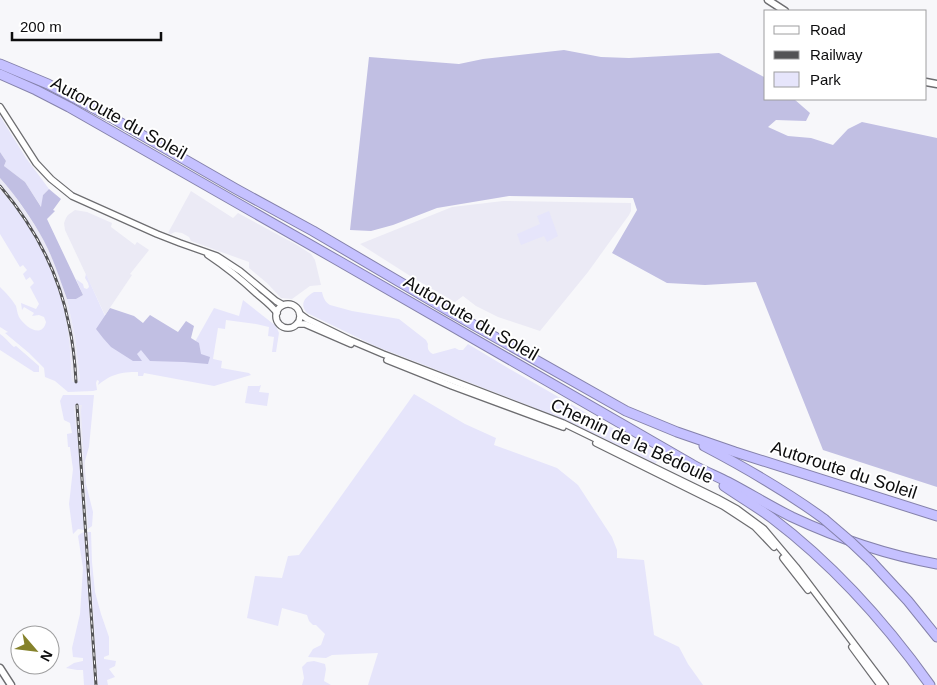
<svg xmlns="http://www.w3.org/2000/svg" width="937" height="685" font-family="Helvetica,sans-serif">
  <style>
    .built { fill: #ebeaf5 }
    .green { fill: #e6e5fb }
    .forest { fill: #c1bfe3 }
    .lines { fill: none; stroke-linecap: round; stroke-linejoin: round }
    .tertiary-casing { stroke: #6d6d70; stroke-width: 8 }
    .secondary-casing { stroke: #6d6d70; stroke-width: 9 }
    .motorway-casing { stroke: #8582ab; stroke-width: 11 }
    .tertiary { stroke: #fff; stroke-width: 5.5 }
    .secondary { stroke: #fff; stroke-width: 6 }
    .motorway { stroke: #c5c1ff; stroke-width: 9 }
    .rail-casing { stroke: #535355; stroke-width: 3 }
    .rail { stroke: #fff; stroke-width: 1; stroke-dasharray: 4; stroke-linecap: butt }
    .motorway-bridge-casing { stroke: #8582ab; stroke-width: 11; stroke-linecap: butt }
    .motorway-bridge { stroke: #c5c1ff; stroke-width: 9 }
    .labels { text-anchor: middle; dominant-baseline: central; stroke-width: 4; stroke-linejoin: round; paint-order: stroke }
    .street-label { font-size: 18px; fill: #0d0d0e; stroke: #fff }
  </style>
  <rect width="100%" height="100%" fill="#f7f7fa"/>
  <g class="built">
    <polygon points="0,178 12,192 32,221 45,242 56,267 67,299 75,337 80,382 72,382 71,358 66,323 63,304 52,272 38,244 24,220 0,190"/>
    <polygon points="191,191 233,218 238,213 297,245 311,254 315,260 321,285 310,286 292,299 281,298 267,283 249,268 249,262 191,241 189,237 182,233 175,232 171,234 168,233"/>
    <polygon points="503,201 631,203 631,211 629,215 588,272 540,331 498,317 476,306 463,296 455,302 415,279 360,244 452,207"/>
    <polygon points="75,210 87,212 112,223 111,227 135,245 137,242 149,250 130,274 132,275 105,315 65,230 64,223 66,218 68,215"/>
    <polygon points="82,405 88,530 84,530 77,427 76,427 74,406"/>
    <polygon points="84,532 88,532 98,685 94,685"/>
  </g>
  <g class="green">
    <polygon points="0,116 26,158 49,189 43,195 42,208 25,182 4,166 6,161 0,152"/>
    <path d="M0 190C30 222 52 263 63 305 69 330 71 356 72 382L80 381 75 337 67 299H76L83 295 76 279 83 284 84 288 87 289 89 287 88 283 85 278 86 274 110 327 187 356 214 308 239 316 243 300 276 326 279 333 276 352H272L274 337 268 336 269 327 256 324 226 320 225 329 218 328 213 359 222 361 221 368 249 373 251 375 214 386 144 373 143 376H138V372C120 372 112 374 98 385L99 381 97 380 96 383 97 390 93 391 68 392 55 381 45 377 44 368 29 353 5 333 8 332 0 327V287C5 292 12 299 16 306 17 309 17 313 19 317 25 327 42 339 46 322L44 317 39 315 32 316 34 313 24 307 22 310 21 303 36 309 39 304 30 287 34 283 30 277 26 280 23 274 27 270 23 265 20 267 0 234Z"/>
    <polygon points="549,211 558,236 547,242 544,236 521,245 517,234 540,224 537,216"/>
    <path d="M314 292H322C323 297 325 302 330 305L352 311 399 319 426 340 428 344C427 349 429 352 433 354L455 348 459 350H463L468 344 508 368 656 453C658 458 659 460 655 464L530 406 375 346 307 313C299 304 305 297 314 292Z"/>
    <path d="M0 334C7 339 8 342 14 347L16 346 39 366V372H34L0 350Z"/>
    <polygon points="261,385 259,392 269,393 267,406 245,403 248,386 259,386"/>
    <polygon points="414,394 465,424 496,438 494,445 557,468 578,485 612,537 617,550 617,558 644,560 654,635 679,647 688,664 703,685 368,685 378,653 332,655 326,658 308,657 313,649 321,645 325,634 316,625 313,625 309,621 307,615 282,608 278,626 247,618 255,576 282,578 288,556 299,555"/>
    <polygon points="63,395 94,395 89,447 84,464 86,484 93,512 92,526 88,529 81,411 82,405 74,406 76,426 77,427 84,530 78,529 73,534 69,504 73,469 70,448 70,447 68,447 67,434 72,433 70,423 64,420 60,401"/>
    <polygon points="84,532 94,685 84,685 83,670 77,670 66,668 74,663 83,661 83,658 73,657 72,648 80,614 83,568 78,536 80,534"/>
    <polygon points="88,532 91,532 92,562 95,592 101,614 109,637 109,655 104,657 104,659 116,661 115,666 109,669 115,677 107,680 108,685 98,685"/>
    <polygon points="314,661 325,664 326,669 324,681 331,685 302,685 304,678 302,667 307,662"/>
  </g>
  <g class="forest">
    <polygon points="564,50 601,57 629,58 719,53 766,78 766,99 794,99 810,113 806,121 776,120 768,127 788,136 811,138 833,145 848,129 862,122 937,138 937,487 823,450 756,282 705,285 667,283 612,253 637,210 633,198 509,196 437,208 393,225 371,231 350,230 369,57 459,64 483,59"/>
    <path d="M0 152 6 161 4 166 25 182 41 207 43 195 49 189 61 199 53 210 55 211 47 219 83 295 76 299H67C60 280 54 260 44 241 32 219 17 197 0 178Z"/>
    <polygon points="110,308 134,316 143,323 150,315 178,332 186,321 194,326 191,338 199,343 201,354 210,357 208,364 184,362 150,361 141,350 137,354 142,361 133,361 111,347 103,338 96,329"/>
  </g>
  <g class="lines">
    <defs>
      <g id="tertiary">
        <polyline points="0,107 36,163 51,179 72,196 157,234 180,243 217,256 240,271 276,301 283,305"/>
        <path d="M208 255C226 267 242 280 257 294 264 300 272 306 277 313"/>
        <circle cx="288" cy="316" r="12"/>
        <polyline points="300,314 307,319 350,340 383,354 563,423 717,498 737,509 764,529 796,567 885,685"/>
        <polyline points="297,324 305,324 351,344"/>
        <polyline points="387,360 452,386 563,427"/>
        <polyline points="596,443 723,506 755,527 774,547"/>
        <polyline points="783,558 808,590"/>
        <polyline points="852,647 880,685"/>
      </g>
      <g id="secondary">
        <polyline points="768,0 785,11"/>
        <polyline points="926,82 937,84"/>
        <polyline points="0,668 11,685"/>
      </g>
      <g id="motorway">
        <polyline points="0,64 48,84 114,119 236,189 313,231 449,311 626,411 677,432 735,452 937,516"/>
        <path d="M0 74 36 90 69 107 337 260 693 465C704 471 716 476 728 482 749 493 770 506 792 517 837 538 887 555 937 564"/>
        <path d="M704 446C746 468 786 491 824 519"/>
        <path d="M724 486C740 497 757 507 772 518 834 565 885 622 930 685"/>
        <polyline points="871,561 908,601 937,637"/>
      </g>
    </defs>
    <use href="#tertiary" class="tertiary-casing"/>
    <use href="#secondary" class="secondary-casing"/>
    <use href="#motorway" class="motorway-casing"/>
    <use href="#tertiary" class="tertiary"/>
    <use href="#secondary" class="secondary"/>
    <use href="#motorway" class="motorway"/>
    <defs>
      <g id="rail">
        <path d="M0 186C34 226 59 273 69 325 73 343 75 362 76 382"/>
        <polyline points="77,405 96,685"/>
      </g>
    </defs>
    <use href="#rail" class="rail-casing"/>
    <use href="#rail" class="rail"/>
    <defs>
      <polyline id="motorway-bridge" points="824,519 852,543 871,561"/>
    </defs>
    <use href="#motorway-bridge" class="motorway-bridge-casing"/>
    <use href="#motorway-bridge" class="motorway-bridge"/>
  </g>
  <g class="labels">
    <g class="street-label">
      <text transform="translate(119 118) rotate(29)">Autoroute du Soleil</text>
      <text transform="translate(471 318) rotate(30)">Autoroute du Soleil</text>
      <text transform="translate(632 441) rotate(25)">Chemin de la Bédoule</text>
      <text transform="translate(844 470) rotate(18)">Autoroute du Soleil</text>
    </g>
  </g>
  <rect x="764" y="10" width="162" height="90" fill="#ffffff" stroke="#9e9e9f"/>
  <rect x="774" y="26" width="25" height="8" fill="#ffffff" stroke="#9e9e9f"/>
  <text x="810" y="35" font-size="15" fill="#0d0d0e">Road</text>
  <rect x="774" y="51" width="25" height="8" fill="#535355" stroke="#9e9e9f"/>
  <text x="810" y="60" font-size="15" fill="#0d0d0e">Railway</text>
  <rect x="774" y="72" width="25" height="15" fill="#e6e5fb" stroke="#9e9e9f"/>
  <text x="810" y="85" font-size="15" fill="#0d0d0e">Park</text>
  <g transform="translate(35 650) rotate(118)"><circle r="24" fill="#ffffff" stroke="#9e9e9f"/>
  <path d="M0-4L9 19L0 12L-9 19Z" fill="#85822b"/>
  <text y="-8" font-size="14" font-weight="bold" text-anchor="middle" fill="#0d0d0e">N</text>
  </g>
  <path d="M12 32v8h149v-8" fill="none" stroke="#0d0d0e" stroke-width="2.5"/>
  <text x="20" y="32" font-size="15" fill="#0d0d0e" stroke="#ffffff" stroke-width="4" paint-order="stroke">200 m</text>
</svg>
